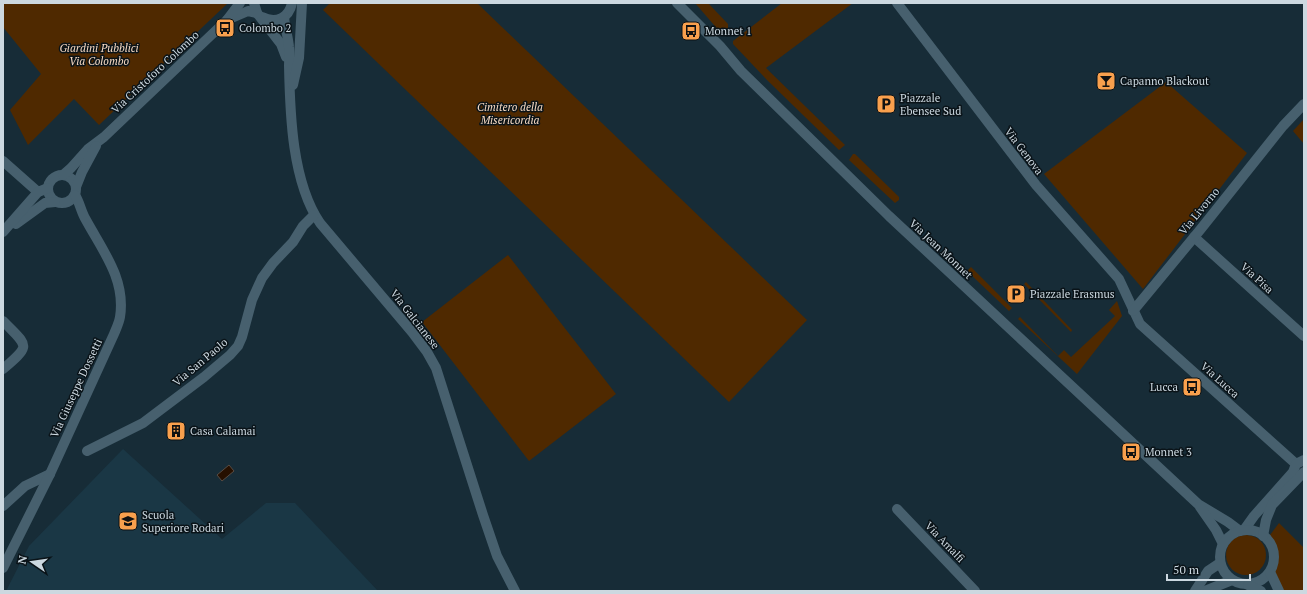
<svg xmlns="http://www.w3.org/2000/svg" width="1307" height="594" font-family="'PT Serif',serif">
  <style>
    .built { fill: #1a3745 }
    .green { fill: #4f2900 }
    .water { fill: #261000; stroke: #584c43 }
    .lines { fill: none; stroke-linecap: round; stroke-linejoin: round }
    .minor { stroke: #47606e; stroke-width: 10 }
    .labels { text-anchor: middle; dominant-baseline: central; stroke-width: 3; stroke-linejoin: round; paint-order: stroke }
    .poi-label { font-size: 11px; fill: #ccd8e0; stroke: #0a1318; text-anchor: start }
    .park-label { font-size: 11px; font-style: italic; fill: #f7dac3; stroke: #0a1318 }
    .street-label { font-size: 11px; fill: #ccd8e0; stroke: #0a1318 }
  </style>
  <rect width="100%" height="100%" fill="#172c37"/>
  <polygon class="built" points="123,449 222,539 266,503 295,503 378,591 6,591 29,546"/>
  <g class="green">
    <polygon points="3,3 228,3 99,125 74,99 28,145 10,110 41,74 3,27"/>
    <polygon points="330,3 477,3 807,320 729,402 323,10"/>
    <polygon points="695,3 708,3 728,24 728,28 723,33 720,32"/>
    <polygon points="782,3 853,3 766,68 845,145 839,150 767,80 733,44 733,41"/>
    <polygon points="1166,82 1247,153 1143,289 1044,174"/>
    <polygon points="1304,119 1304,144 1293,131"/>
    <polygon points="853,154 855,154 899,197 899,200 895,203 849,160"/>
    <polygon points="508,255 616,394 529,461 422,322"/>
    <polygon points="971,267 1012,308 1009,311 967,271"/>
    <polygon points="1026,282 1072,330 1071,332 1024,284"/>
    <polygon points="1117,301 1122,316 1077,374 1018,319 1020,317 1058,356 1064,350 1071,357 1115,316 1109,310"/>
    <polygon points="1279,523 1304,548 1304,591 1283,591 1274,574 1277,552 1270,535"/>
    <circle cx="1246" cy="555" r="20"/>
  </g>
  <polygon class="water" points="229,465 234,471 222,481 217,475"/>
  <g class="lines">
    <g class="minor">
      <polyline points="254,3 257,13 281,44 286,57"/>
      <polyline points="677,3 720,46 741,71 889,216 1198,504 1228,522 1240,531"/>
      <polyline points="897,3 1036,185 1119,279 1140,324 1296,464"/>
      <path d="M262 17C276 24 289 18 292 3"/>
      <path d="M284 17C285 27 288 37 289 47 290 53 289 60 289 66 290 114 292 182 320 223L412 332 427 352 436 368 483 515 497 556 515 591"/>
      <polyline points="227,20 248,11 257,13"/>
      <polyline points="293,85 299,58 302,3"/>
      <polyline points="3,161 38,192"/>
      <circle cx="62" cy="189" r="14"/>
      <polyline points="63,175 71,168 88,149 104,137 227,20 240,3"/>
      <polyline points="76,187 82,172 96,146"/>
      <polyline points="16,224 45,203 55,202"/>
      <polyline points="3,232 38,192 48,188"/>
      <polyline points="1194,237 1304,336"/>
      <polyline points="1133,311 1200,230 1283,126 1304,104"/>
      <path d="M3 321C28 347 32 344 3 369"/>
      <polyline points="87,451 143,423 204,377 230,355 238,346 242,337 252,300 262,278 273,263 293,242 303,226 314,215"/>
      <polyline points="3,506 25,486 50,474"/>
      <polyline points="1200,507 1216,530 1223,544"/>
      <polyline points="897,509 975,591"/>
      <polyline points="1244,530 1254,516 1293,472 1296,464 1304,460"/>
      <circle cx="1247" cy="557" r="27"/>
      <polyline points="1263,536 1266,520 1272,505 1304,472"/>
      <path d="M3 568 50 474 114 334C116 329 119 323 120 317 126 280 103 251 86 220 81 212 80 203 75 195"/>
      <polyline points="1270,572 1279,591"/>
      <polyline points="1248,585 1261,591"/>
      <polyline points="1195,591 1208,571 1220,563"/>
      <polyline points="1205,591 1232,580"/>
    </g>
  </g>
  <defs>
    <symbol id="bus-square" viewBox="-11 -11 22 22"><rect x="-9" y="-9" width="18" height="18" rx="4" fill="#f9a04d" stroke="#0a1318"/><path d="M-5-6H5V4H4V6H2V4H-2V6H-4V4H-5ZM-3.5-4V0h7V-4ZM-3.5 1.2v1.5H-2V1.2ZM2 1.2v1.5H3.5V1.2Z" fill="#111"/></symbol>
    <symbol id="bar-square" viewBox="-11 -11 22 22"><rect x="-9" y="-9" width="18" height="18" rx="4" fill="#f9a04d" stroke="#0a1318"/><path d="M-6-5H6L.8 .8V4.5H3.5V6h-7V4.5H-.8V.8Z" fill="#111"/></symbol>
    <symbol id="parking-square" viewBox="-11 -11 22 22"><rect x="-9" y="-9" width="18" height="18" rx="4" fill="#f9a04d" stroke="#0a1318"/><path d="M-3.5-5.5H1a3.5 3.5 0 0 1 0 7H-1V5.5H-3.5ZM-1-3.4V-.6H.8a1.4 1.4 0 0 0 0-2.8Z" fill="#111"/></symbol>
    <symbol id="building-square" viewBox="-11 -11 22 22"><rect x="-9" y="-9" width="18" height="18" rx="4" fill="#f9a04d" stroke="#0a1318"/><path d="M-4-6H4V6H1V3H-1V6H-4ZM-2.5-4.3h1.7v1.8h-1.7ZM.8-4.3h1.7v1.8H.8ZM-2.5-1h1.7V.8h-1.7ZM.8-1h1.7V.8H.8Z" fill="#111"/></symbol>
    <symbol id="school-square" viewBox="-11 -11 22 22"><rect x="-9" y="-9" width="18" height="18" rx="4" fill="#f9a04d" stroke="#0a1318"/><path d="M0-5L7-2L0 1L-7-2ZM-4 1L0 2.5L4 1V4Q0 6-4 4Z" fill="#111"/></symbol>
  </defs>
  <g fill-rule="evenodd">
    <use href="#bus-square" x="214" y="17" width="22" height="22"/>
    <use href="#bus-square" x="680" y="20" width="22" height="22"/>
    <use href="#bar-square" x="1095" y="70" width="22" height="22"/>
    <use href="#parking-square" x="875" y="93" width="22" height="22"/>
    <use href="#parking-square" x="1005" y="283" width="22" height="22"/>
    <use href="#bus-square" x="1181" y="376" width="22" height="22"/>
    <use href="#building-square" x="165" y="420" width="22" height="22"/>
    <use href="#bus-square" x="1120" y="441" width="22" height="22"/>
    <use href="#school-square" x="117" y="510" width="22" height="22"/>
  </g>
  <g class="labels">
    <g class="poi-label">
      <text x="239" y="28">Colombo 2</text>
      <text x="705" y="31">Monnet 1</text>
      <text x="1120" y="81">Capanno Blackout</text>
      <text x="900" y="98">Piazzale<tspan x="900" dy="13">Ebensee Sud</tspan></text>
      <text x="1030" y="294">Piazzale Erasmus</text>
      <text x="1178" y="387" text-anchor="end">Lucca</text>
      <text x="190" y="431">Casa Calamai</text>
      <text x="1145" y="452">Monnet 3</text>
      <text x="142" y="515">Scuola<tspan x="142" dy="13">Superiore Rodari</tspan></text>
    </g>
    <g class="park-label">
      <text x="99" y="48">Giardini Pubblici<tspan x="99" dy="13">Via Colombo</tspan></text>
      <text x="510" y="107">Cimitero della<tspan x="510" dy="13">Misericordia</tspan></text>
    </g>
    <g class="street-label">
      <text transform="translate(155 72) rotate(-43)">Via Cristoforo Colombo</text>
      <text transform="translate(1024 151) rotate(53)">Via Genova</text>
      <text transform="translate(1199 211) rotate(-51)">Via Livorno</text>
      <text transform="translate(941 249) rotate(43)">Via Jean Monnet</text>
      <text transform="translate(1257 278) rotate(42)">Via Pisa</text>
      <text transform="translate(415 319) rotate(52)">Via Galcianese</text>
      <text transform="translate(200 362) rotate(-40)">Via San Paolo</text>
      <text transform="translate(1220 380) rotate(42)">Via Lucca</text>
      <text transform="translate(76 388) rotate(-65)">Via Giuseppe Dossetti</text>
      <text transform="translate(945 542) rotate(46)">Via Amalfi</text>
    </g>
  </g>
  <rect width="1307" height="594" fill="none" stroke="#ccd8e0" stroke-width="8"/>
  <g transform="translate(32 562) rotate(283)" stroke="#0a1318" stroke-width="3" paint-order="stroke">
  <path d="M0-3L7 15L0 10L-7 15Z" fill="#ccd8e0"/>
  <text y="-6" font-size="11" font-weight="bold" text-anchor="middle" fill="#ccd8e0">N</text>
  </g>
  <path d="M1167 574v6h83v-6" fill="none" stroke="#ccd8e0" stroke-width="2"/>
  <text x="1173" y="574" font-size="12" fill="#ccd8e0" stroke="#0a1318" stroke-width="3" paint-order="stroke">50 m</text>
</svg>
